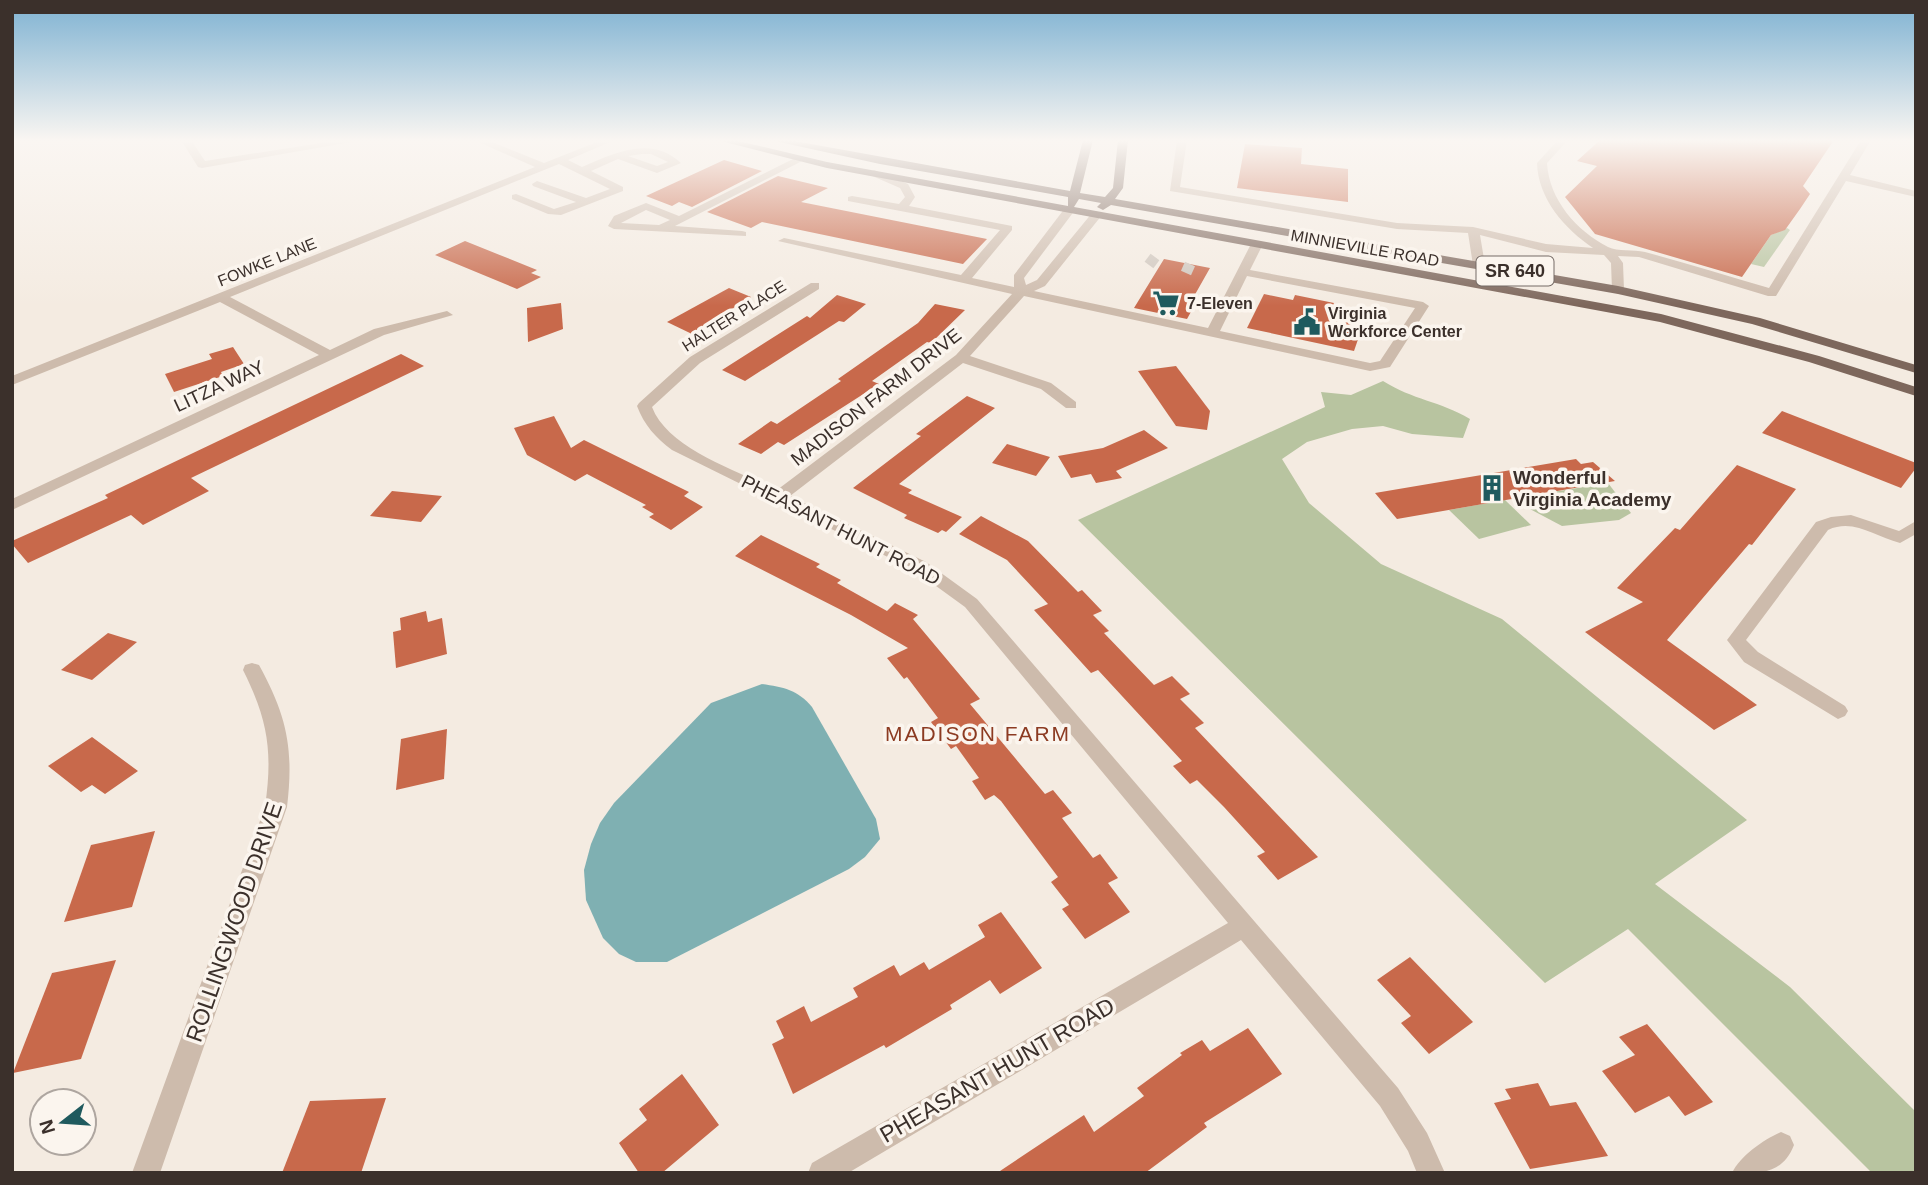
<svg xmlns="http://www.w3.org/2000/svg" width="1928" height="1185" font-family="Helvetica,sans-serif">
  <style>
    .green { fill: #b8c4a0 }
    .water { fill: #7fb0b2 }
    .building { fill: #c8694b }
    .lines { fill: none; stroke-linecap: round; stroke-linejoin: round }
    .minor-tunnel { stroke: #cfc6bd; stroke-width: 11; stroke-dasharray: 11 5; stroke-linecap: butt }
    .minor { fill: #cdbbac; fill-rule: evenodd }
    .major { fill: #7d675c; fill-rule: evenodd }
    .labels { text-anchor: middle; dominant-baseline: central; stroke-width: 7; stroke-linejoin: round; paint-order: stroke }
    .far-street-label { font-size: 16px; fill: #3b302b; stroke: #fbf5ee }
    .far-poi-label { font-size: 16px; font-weight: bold; fill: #3b302b; stroke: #fbf5ee; text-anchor: start }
    .shield { fill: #fbf5ee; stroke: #756b66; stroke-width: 2 }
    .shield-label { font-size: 18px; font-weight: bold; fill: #3b302b }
    .street-label { font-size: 19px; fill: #3b302b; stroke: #fbf5ee }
    .poi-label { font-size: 19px; font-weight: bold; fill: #3b302b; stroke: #fbf5ee; text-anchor: start }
    .neighbourhood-label { font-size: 21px; letter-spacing: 2px; fill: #8c3b22; stroke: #fbf5ee }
    .near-street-label { font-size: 23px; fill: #3b302b; stroke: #fbf5ee }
  </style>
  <rect width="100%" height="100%" fill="#f4ebe1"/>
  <g class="green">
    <polygon points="1787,228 1790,230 1764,267 1751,264 1771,235"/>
    <path d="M1383 381C1413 400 1440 401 1470 419L1463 438 1412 434 1383 426 1352 429 1307 442 1282 459 1309 503 1381 564 1502 619 1747 820 1655 884 1790 987 1916 1112V1173H1872L1628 929 1545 983 1078 520 1325 407 1321 392 1351 395Z"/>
    <polygon points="1608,483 1631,513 1619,520 1562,526 1511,499"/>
    <polygon points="1505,500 1531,525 1479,539 1449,510"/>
  </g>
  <path class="water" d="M762 684C783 687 798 690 812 707L876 819 880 839 865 857 849 869 667 962H636L619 954 603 938 586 900 584 870 591 844 600 823 614 803 711 703Z"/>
  <g class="building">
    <polygon points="1600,140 1834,140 1803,186 1810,194 1800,209 1785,230 1771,235 1742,277 1595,234 1565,197 1597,166 1577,161"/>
    <polygon points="1245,144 1302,148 1301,164 1348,169 1348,202 1237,188"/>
    <polygon points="724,160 762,171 692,207 679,202 672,206 646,196"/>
    <polygon points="778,176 828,188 801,202 987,239 963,264 762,222 751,228 707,212"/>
    <polygon points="465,241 537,270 531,273 541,277 517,289 435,255"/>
    <polygon points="1164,259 1210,268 1193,298 1198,299 1187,319 1134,308"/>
    <polygon points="729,288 751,297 692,334 667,322"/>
    <polygon points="1264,294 1293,300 1295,295 1334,303 1331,309 1366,316 1354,351 1247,328"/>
    <polygon points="837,295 866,304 844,322 839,321 745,381 722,370 807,316 810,318"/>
    <polygon points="561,303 563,329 528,342 527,308"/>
    <polygon points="935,304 965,310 931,343 927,342 872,381 879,384 784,445 778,442 761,454 738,444 771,421 777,424 841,381 838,379 918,323"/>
    <polygon points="233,347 244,364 221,372 223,376 174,392 165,374 212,359 209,354"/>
    <polygon points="401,354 424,366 191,478 209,491 143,525 131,515 28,563 12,544 12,541 108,498 105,495"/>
    <polygon points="1176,366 1210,411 1207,430 1176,426 1138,371"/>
    <polygon points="967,396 995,408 899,484 912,490 908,493 962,517 946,532 942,530 938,533 904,518 907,515 853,488 921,436 916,434"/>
    <polygon points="1782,411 1916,463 1916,468 1901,488 1762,433"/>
    <polygon points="554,416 571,448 584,440 689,492 684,496 703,507 671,530 649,517 654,514 642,507 646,505 587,474 575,481 527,455 514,428"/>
    <polygon points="1144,430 1168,448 1116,471 1122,478 1096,483 1091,474 1071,478 1058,456 1103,448"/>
    <polygon points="1007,444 1050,457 1036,476 992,463"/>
    <polygon points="1576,459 1581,464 1593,462 1615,481 1397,519 1375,493"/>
    <polygon points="1737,465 1796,489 1752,545 1749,544 1667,640 1757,705 1714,730 1585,632 1643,602 1617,588 1675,528 1680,530"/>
    <polygon points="392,491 442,496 421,522 370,516"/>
    <polygon points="981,516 1028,541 1078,592 1082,590 1102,611 1093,615 1109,631 1104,633 1154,685 1172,676 1190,694 1180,699 1204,723 1195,728 1318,857 1278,880 1257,856 1265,852 1224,807 1197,780 1190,784 1173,766 1182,761 1098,670 1091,673 1034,610 1048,604 1007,560 959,534"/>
    <polygon points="761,535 820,564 816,567 841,580 837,583 887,611 895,603 918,615 913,619 980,699 970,704 1045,794 1053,790 1072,813 1062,818 1093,858 1100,854 1118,878 1108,883 1130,912 1085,939 1062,909 1069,905 1051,882 1058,877 1001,801 994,795 985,800 972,781 979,778 956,746 951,749 931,722 938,718 907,677 904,679 887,658 908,648 851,615 735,556"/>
    <polygon points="426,611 428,622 442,618 447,654 396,668 393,632 401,630 400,618"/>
    <polygon points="108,633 137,642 92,680 61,670"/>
    <polygon points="447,729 444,779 396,790 401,739"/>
    <polygon points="92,737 138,771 105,794 92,785 81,792 48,766"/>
    <polygon points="155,831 132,907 64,922 91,845"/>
    <polygon points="1001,912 1042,968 1000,994 990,980 950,1005 952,1009 886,1048 884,1045 793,1094 772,1044 784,1038 776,1021 804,1006 811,1022 858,997 853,988 894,965 900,976 924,962 929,970 985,937 978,925"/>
    <polygon points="1410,957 1473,1022 1429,1054 1401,1023 1411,1016 1377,980"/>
    <polygon points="116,960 81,1059 13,1073 52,973"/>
    <polygon points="1647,1024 1713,1102 1685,1116 1669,1096 1635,1113 1602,1071 1635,1055 1619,1037"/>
    <polygon points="1248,1028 1282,1074 1204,1123 1207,1127 1145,1173 997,1173 1084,1115 1094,1132 1144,1096 1137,1088 1182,1055 1180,1053 1202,1040 1210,1051"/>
    <polygon points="682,1074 719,1125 662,1173 639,1173 619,1143 647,1120 639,1109"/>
    <polygon points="1538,1083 1550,1106 1576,1102 1608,1156 1530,1169 1494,1103 1511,1099 1505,1089"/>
    <polygon points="386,1098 361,1173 282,1173 310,1101"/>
  </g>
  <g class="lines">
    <g class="minor-tunnel">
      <polyline points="1149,265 1155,257"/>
      <polyline points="1186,273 1190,264"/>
    </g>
    <g class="minor">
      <polygon points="181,140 191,140 205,161 340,140 363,140 202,168 198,167"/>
      <path d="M474 140H487L544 163 602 140H615L568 160 582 167C614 153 651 135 681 163L657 173 618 159 591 171 623 187V191L561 215 548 214 512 199V195L516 194 554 209 576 202 533 186 532 184 537 181 586 198 610 189 559 164 230 297 330 350 374 329 447 311 453 315 384 335 12 510V499L319 355 220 302 12 385V376L535 167ZM642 154H651L668 162 657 166 628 156Z"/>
      <path d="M1177 140H1187L1180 187 1397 223 1473 227 1546 244 1593 248C1565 229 1538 199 1537 163L1558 140H1568L1547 163C1549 200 1577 231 1608 247 1618 252 1633 249 1645 252 1686 263 1728 276 1769 288L1861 140H1871L1850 175 1916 191V197L1846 181 1776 296H1768L1639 257 1618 256 1623 263 1624 290 1618 294 1612 290 1611 263 1604 255 1546 252 1480 235 1485 265 1479 269 1473 265 1468 233 1397 229 1170 191Z"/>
      <path d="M797 157 806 159 675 226 742 231 746 232V236L614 229 608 226 614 216 646 203 679 216ZM646 210 670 220 659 225 621 223Z"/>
      <path d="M874 170 908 184 915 197 909 206 1012 226V230L972 278 1014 287V275L1065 208 1069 207 1075 210 1024 278 1026 285 1037 280 1092 213 1102 215 1045 286 1034 291 1208 328 1251 244 1257 241 1263 244 1250 270 1423 302 1429 306 1390 367 1370 371 1024 296 970 356 1051 383 1076 402V408H1066L1041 389 963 363 790 496 926 562 977 599 1398 1088 1427 1133 1445 1173H1417L1408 1151 1380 1106 1241 940 848 1173H808L812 1163 1228 923 965 607 914 570 672 450C656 438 644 425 637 406L639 403 690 357 811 283H819V289L700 363 652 407C668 449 738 471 777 490L956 355 1012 294 778 241 784 238 961 275 1000 230 848 201V197L852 196 899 204 905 197 900 188 870 175 869 173ZM1247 276 1415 308 1380 361 1370 363 1220 331Z"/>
      <path d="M1851 515 1899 531 1916 521V534L1900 543C1875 537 1854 518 1828 530L1746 640 1758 652 1845 706 1848 711 1845 716 1838 719 1744 662 1727 640 1816 522 1831 517Z"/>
      <path d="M252 663 259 665C287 716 294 749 287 807L160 1173H132L265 807C273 751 268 720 243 670L245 665Z"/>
      <path d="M1781 1132 1790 1136 1794 1145C1782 1175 1760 1173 1732 1173 1740 1156 1764 1139 1781 1132Z"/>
    </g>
    <polygon class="major" points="717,140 734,140 827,162 1068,206 1068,197 880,164 770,140 789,140 1070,191 1083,140 1093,140 1080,193 1105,197 1113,188 1118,140 1128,140 1123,188 1115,199 1618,286 1760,318 1916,365 1916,373 1752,324 1618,294 1111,205 1103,210 1097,207 1101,203 1079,199 1074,207 1661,314 1819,356 1916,387 1916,396 1809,362 1660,322 827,168"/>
  </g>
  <linearGradient id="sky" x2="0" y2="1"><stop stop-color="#7eb2d2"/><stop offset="0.46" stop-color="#faf6f2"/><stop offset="1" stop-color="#faf6f2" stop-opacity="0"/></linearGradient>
  <rect width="1928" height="306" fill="url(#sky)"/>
  <defs>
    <symbol id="supermarket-bare" viewBox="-9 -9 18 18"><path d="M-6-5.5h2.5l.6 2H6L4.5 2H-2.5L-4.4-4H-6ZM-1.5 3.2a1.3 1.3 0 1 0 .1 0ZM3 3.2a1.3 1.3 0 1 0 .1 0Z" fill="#1f5a5e" stroke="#fbf5ee" stroke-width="2.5" paint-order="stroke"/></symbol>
    <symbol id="civic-bare" viewBox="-9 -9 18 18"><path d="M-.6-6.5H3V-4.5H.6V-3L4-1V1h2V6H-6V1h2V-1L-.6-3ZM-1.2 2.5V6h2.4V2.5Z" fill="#1f5a5e" stroke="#fbf5ee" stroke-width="2.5" paint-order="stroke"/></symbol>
    <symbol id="building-bare" viewBox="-9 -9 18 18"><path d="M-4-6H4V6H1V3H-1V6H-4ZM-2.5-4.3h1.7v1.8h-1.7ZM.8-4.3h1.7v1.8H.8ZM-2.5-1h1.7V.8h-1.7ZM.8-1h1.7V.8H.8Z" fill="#1f5a5e" stroke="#fbf5ee" stroke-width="2.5" paint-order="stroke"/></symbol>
  </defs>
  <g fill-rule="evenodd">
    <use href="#supermarket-bare" x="1147" y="284" width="38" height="38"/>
    <use href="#civic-bare" x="1288" y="303" width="38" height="38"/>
    <use href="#building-bare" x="1473" y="469" width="38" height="38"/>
  </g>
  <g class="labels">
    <g class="far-street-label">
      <text transform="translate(1365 248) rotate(10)">MINNIEVILLE ROAD</text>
      <text transform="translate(267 262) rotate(-22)">FOWKE LANE</text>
      <text transform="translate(734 316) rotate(-32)">HALTER PLACE</text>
    </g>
    <g class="far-poi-label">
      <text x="1187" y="303">7-Eleven</text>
      <text x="1328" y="313">Virginia<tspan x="1328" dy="18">Workforce Center</tspan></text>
    </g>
    <rect class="shield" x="1476.5" y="256.5" width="77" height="29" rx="5"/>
    <g class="shield-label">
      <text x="1515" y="271">SR 640</text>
    </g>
    <g class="street-label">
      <text transform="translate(219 386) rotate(-25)">LITZA WAY</text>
      <text transform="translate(876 397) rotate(-38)">MADISON FARM DRIVE</text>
      <text transform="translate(841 530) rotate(27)">PHEASANT HUNT ROAD</text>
    </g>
    <g class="poi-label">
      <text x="1513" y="477">Wonderful<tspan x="1513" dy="22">Virginia Academy</tspan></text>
    </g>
    <g class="neighbourhood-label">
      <text x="978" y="733">MADISON FARM</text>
    </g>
    <g class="near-street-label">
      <text transform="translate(234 922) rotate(-71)">ROLLINGWOOD DRIVE</text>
      <text transform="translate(997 1070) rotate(-30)">PHEASANT HUNT ROAD</text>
    </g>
  </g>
  <rect width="1928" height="1185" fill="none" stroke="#3b302b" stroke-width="28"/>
  <g transform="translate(63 1122) rotate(253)"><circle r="33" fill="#fbf5ee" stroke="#aea6a0" stroke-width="2"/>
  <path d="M0-5L12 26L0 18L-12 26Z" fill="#1f5a5e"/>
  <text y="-10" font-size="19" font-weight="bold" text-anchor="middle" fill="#3b302b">N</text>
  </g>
</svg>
